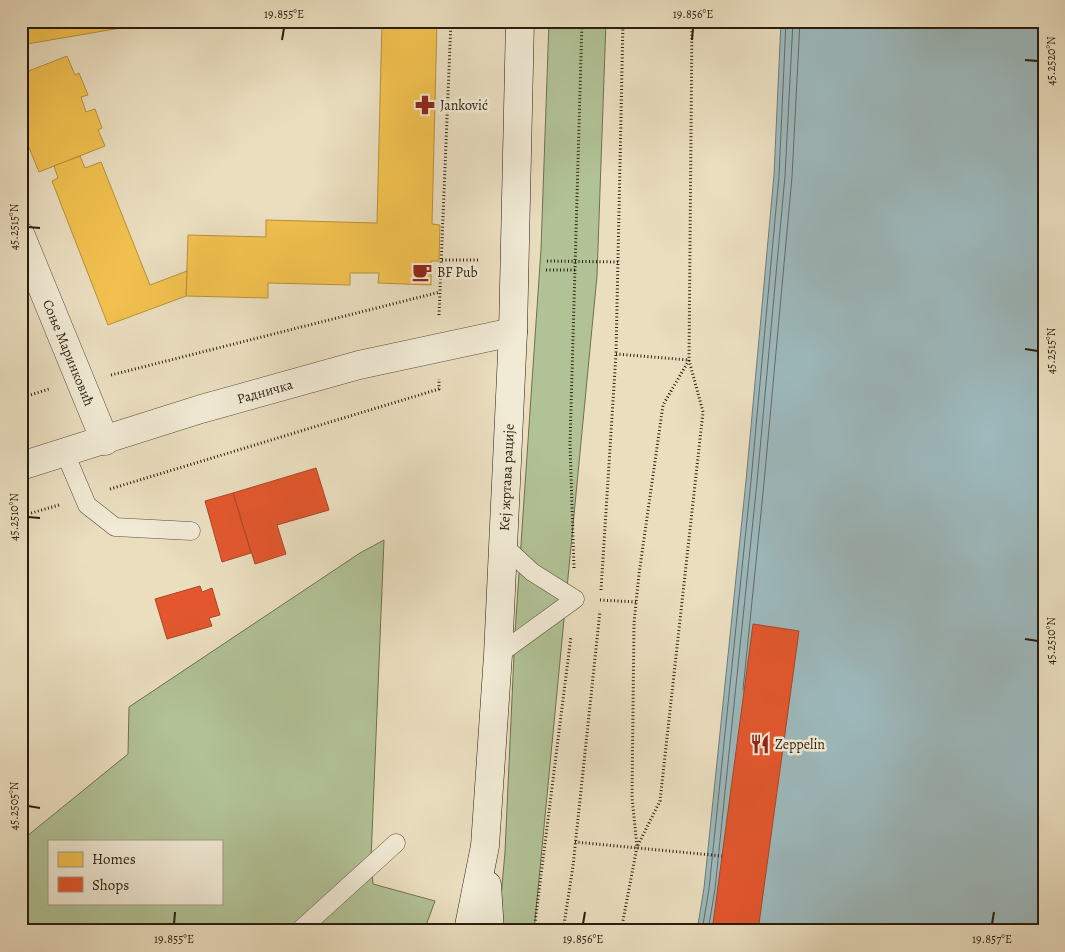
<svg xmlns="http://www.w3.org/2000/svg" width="1065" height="952" font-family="Alegreya,serif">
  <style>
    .green { fill: #b1c296; stroke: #6e7052; fill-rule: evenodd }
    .water { fill: #9db9bd; stroke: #6f7b77 }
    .homes { fill: #f2c14e; stroke: #b6903a }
    .shops { fill: #e4572e; stroke: #ac4624 }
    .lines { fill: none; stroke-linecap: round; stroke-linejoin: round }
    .shore { stroke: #646b65; stroke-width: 1 }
    .lane-casing { stroke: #5a4d3a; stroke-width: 19 }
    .street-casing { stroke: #5a4d3a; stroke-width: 29 }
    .secondary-casing { stroke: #2a1d0d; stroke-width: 29 }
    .path { stroke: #2a1d0d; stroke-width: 3; stroke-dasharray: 1 2.5; stroke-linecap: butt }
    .lane { stroke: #f1ead5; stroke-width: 18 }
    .street { stroke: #f1ead5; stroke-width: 28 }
    .secondary { stroke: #f1ead5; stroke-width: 28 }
    .ticks { fill: none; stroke: #2a1d0d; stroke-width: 2 }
    .labels { text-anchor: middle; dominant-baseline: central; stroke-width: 5; stroke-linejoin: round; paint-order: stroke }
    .poi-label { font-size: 14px; fill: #2a1d0d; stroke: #f1ead5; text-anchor: start }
    .street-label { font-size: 14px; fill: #2a1d0d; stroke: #f1ead5 }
    .neatline { fill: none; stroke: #2a1d0d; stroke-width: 2 }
    .ticks-label { font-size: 12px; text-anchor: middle; fill: #2a1d0d }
  </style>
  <rect width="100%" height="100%" fill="#eadebf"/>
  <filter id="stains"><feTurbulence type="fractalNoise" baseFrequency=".004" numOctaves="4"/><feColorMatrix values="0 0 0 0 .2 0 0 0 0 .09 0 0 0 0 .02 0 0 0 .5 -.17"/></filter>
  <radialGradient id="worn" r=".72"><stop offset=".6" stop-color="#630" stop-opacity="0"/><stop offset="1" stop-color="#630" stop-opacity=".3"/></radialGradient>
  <g class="green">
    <polygon points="549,21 606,21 597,276 534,931 498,931 505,852 515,633 541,249"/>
    <path d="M384 540 371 859 373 884 435 901 424 931H21V841L128 754 129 707 360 553ZM49 841H221V903H49Z"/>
  </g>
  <polygon class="water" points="781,21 1044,21 1044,931 697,931 704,888 746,481 774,175"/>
  <g class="homes">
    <polygon points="21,21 113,21 115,29 21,45"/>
    <polygon points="113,21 161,21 115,29"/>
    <polygon points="382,21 437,21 432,224 440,225 439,261 431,261 431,285 378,283 379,273 350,273 350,285 268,283 268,298 186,296 188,235 266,237 266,220 377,223"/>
    <polygon points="67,56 75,75 79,73 88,95 81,97 86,112 95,109 102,128 98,130 105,146 39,172 21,128 21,74"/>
    <polygon points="80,156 85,168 101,162 150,285 187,271 186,296 108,325 52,181 58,178 54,166"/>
  </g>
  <g class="shops">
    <polygon points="316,468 329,510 277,525 286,554 255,564 233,493"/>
    <polygon points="233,493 251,553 222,562 205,501"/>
    <polygon points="200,586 202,592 212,588 220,615 209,618 212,626 167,639 155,599"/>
    <polygon points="753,624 799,631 758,931 712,931"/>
  </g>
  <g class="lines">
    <g class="shore">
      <polyline points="743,690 764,483 792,177 800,21"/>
      <polyline points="702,931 709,889 751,481 779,176 786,21"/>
      <polyline points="708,931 715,889 757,482 785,176 793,21"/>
    </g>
    <defs>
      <g id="lane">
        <polyline points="65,453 87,505 115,527 191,531"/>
        <polyline points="498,655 575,599 532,572 503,545"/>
        <polyline points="299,931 396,843"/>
      </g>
      <g id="street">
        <path id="s1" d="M21 236 105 441"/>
        <path id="s2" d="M21 466 201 409 359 365 513 332"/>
      </g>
      <g id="secondary">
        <polyline points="487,885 490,931"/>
        <path id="s3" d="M468 931 485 846 498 655 513 332 520 21"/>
      </g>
    </defs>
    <use href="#lane" class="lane-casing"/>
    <use href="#street" class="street-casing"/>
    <use href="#secondary" class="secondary-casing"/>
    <g class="path">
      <polyline points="442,260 479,260"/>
      <polyline points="547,261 619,262"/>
      <polyline points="546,270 575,270"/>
      <polyline points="439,315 451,21"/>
      <polyline points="616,354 689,360 663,405 639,574 634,623 632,797 637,847"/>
      <polyline points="111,375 440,292"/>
      <polyline points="21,398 49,389"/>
      <polyline points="110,489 439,389 439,379"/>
      <polyline points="21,516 59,505"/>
      <polyline points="574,568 570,444 582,21"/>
      <polyline points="601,590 616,354 623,21"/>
      <polyline points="600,600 636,602"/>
      <polyline points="575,842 722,856"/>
      <polyline points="534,931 571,636"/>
      <polyline points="563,931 573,866 600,611"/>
      <polyline points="621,931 637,847 660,801 703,412 689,360 692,21"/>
    </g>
    <use href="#lane" class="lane"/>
    <use href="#street" class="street"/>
    <use href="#secondary" class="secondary"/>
  </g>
  <path class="ticks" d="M282 40 284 28M692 40 693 28M1025 60 1038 61M28 227 40 228M1025 349 1038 351M28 517 40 518M1025 639 1038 641M28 806 40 808M174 924 175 912M583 924 585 912M992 924 994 912"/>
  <defs>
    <symbol id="pharmacy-bare" viewBox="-9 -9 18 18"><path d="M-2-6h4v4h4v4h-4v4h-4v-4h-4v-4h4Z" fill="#8f2418" stroke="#f1ead5" stroke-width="2.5" paint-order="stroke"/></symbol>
    <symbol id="cafe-bare" viewBox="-9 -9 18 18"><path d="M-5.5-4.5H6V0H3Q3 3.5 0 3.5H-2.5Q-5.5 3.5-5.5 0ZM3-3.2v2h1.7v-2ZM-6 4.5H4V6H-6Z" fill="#8f2418" stroke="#f1ead5" stroke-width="2.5" paint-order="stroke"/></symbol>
    <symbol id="restaurant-bare" viewBox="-9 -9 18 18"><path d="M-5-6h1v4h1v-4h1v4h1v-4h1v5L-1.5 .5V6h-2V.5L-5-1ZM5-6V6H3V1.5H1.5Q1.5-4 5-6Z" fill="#8f2418" stroke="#f1ead5" stroke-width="2.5" paint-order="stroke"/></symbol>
  </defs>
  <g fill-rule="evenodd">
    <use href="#pharmacy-bare" x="411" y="91" width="28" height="28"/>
    <use href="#cafe-bare" x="408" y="258" width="28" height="28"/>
    <use href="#restaurant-bare" x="746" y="730" width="28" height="28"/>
  </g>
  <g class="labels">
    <g class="poi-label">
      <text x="440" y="105">Janković</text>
      <text x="437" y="272">BF Pub</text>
      <text x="775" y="744">Zeppelin</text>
    </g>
    <g class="street-label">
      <text stroke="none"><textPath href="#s1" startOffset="126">Соње Маринковић</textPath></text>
      <text stroke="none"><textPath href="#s2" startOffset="255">Радничка</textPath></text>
      <text stroke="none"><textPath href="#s3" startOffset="456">Кеј жртава рације</textPath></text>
    </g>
  </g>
  <rect width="1065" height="952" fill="none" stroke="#eadebf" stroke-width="55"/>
  <rect x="48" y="840" width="175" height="65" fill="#f1ead5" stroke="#a19885"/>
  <rect x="58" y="852" width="25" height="15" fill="#f2c14e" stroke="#a19885"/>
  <text x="92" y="864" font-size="15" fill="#2a1d0d">Homes</text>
  <rect x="58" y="877" width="25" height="15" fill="#e4572e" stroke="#a19885"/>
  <text x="92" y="890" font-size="15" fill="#2a1d0d">Shops</text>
  <rect x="28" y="28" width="1010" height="896" class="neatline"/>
  <g class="ticks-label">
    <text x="284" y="18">19.855°E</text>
    <text x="693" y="18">19.856°E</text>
    <text transform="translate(1051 61) rotate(-90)" y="4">45.2520°N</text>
    <text transform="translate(14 227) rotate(-90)" y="4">45.2515°N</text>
    <text transform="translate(1051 351) rotate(-90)" y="4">45.2515°N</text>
    <text transform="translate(14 517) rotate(-90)" y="4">45.2510°N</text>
    <text transform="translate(1051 641) rotate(-90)" y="4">45.2510°N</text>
    <text transform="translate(14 806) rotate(-90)" y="4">45.2505°N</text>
    <text x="174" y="943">19.855°E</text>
    <text x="583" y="943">19.856°E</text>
    <text x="992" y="943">19.857°E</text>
  </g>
  <rect width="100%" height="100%" filter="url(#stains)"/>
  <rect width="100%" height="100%" fill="url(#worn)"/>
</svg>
